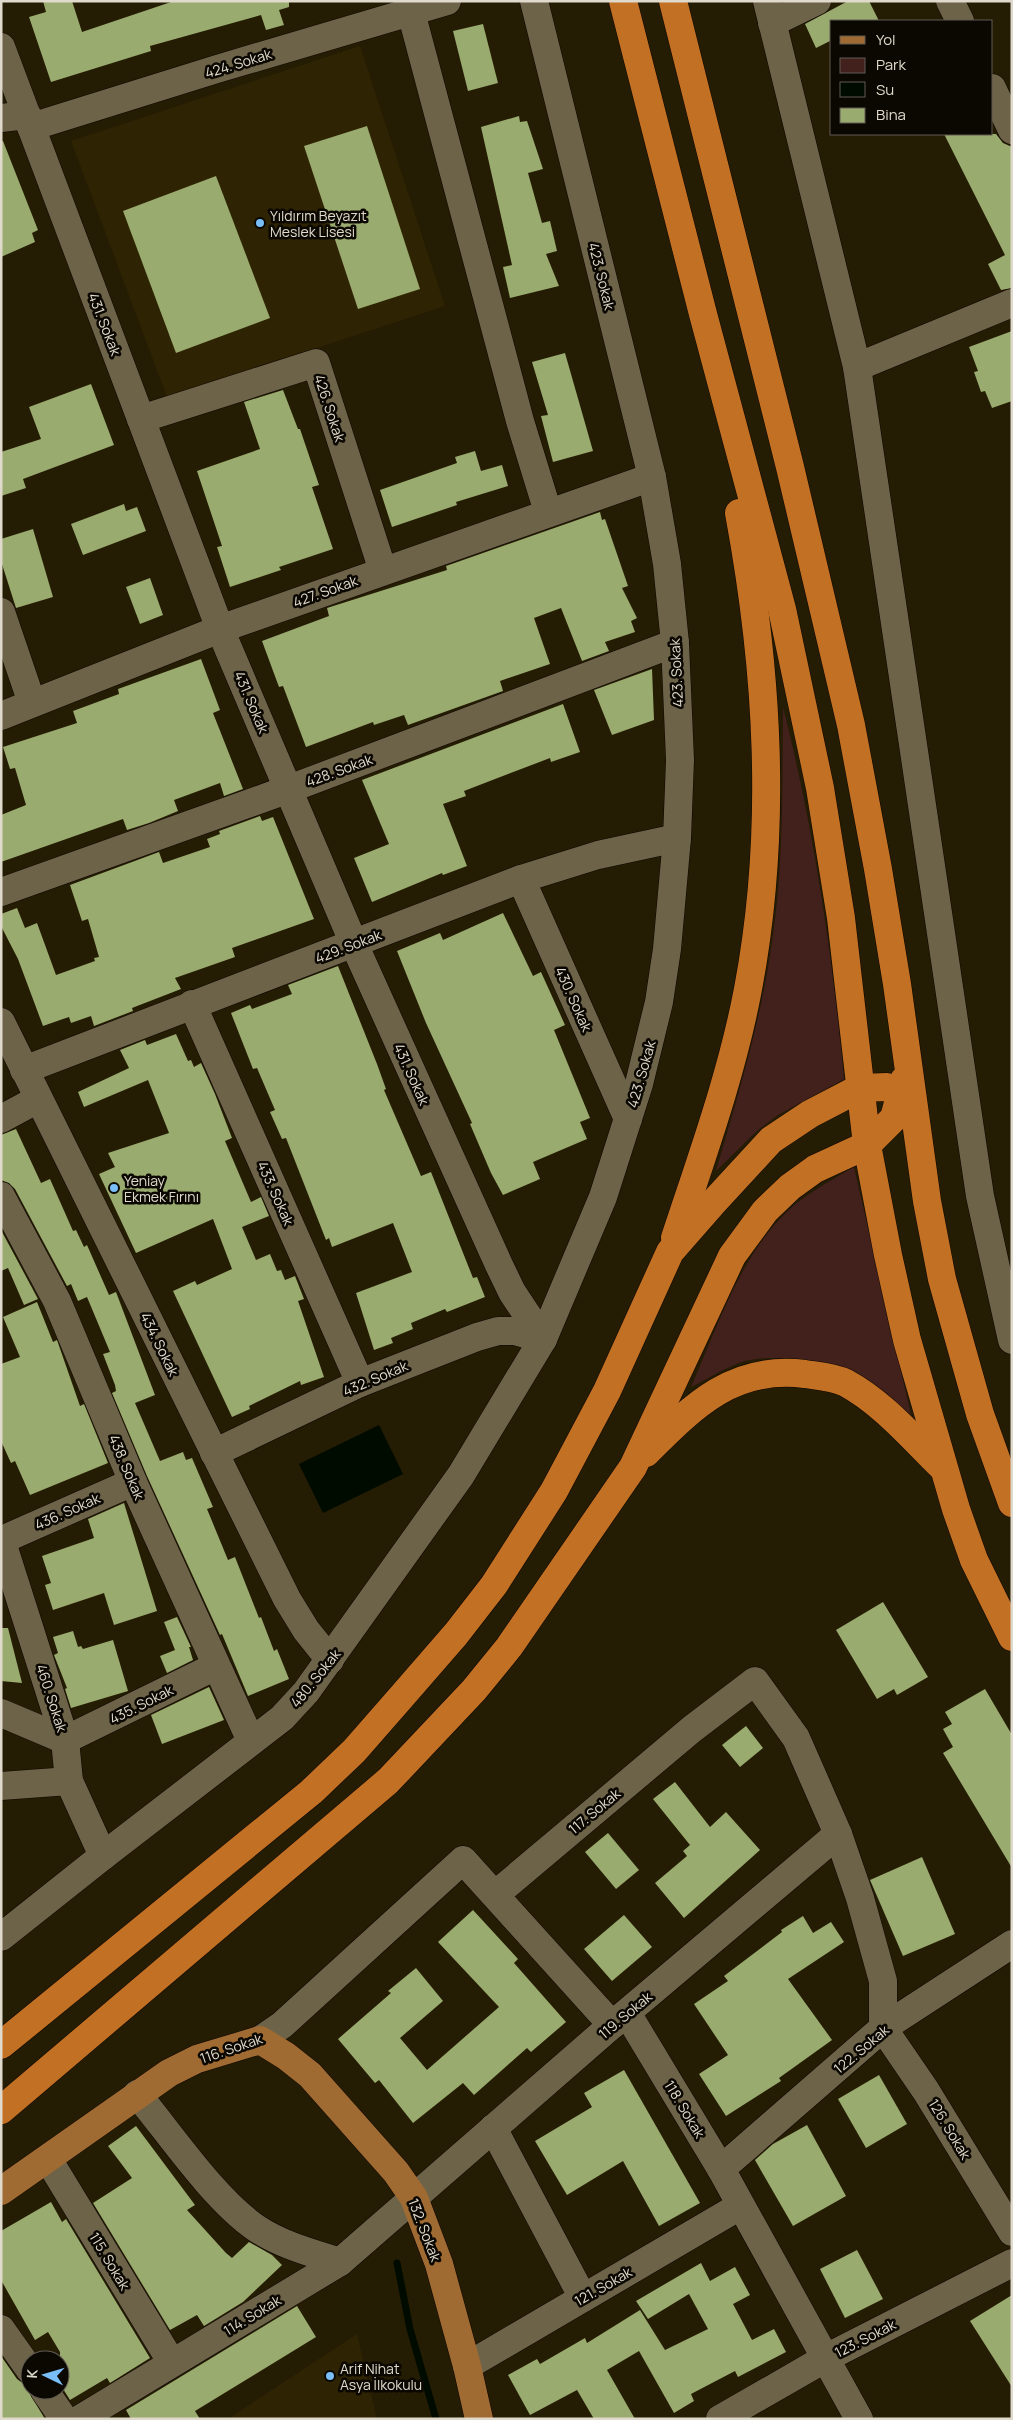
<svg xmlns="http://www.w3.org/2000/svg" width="1013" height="2420" font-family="Manrope,sans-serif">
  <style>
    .built { fill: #2e2302 }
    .green { fill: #42201c }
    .water { fill: #000b00 }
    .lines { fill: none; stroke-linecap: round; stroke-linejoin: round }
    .stream { stroke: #000b00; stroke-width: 7 }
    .building { fill: #9aab6f }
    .minor-casing { stroke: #0e0600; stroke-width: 29 }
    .major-casing { stroke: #0e0600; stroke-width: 29 }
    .highway-casing { stroke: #0e0600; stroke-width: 29 }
    .minor { stroke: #6d6349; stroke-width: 28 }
    .major { stroke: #a06b32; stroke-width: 28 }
    .highway { stroke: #c27023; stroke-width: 28 }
    .poi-dot { fill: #7abef8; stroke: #0b0701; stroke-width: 2 }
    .labels { text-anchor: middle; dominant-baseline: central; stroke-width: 5; stroke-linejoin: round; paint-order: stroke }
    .street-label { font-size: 14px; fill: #e0dacc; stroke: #0b0701 }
    .poi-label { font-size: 14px; fill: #e0dacc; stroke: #0b0701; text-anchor: start }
  </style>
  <rect width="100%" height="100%" fill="#251c04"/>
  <g class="built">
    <polygon points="360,46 445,306 167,397 71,141"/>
    <polygon points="357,2334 377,2419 228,2419"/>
  </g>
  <g class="green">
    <path d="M783 707C814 829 832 953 844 1079L778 1115 758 1130 716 1171C738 1095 761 1021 772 942 784 864 782 785 783 707Z"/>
    <path d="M854 1167 911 1415C870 1378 837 1359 781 1358 767 1358 753 1358 739 1363 723 1369 707 1379 691 1387 717 1328 741 1253 790 1209 809 1192 832 1180 854 1167Z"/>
  </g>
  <polygon class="water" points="379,1425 403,1474 323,1513 299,1464"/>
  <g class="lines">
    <polyline class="stream" points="397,2263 410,2329 436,2419"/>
  </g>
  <g class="building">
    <polygon points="43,1 72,1 82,32 174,1 289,1 289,7 279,10 284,25 266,30 261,15 150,46 151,51 51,82 29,17 46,12"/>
    <polygon points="848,1 869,1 879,21 832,21 832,40 816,48 805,24"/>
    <polygon points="483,24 498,83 468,91 453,31"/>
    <polygon points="519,116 520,122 527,121 543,169 528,173 542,223 550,221 557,251 546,254 559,286 510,298 503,267 512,265 481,127"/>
    <polygon points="367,126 420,289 358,309 304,146"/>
    <polygon points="944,134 996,134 1003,143 1012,147 1012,288 1001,290 988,264 1005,255"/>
    <polygon points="1,141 3,141 38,230 32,233 35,242 1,257"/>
    <polygon points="216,176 270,318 176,353 123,211"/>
    <polygon points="1012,331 1012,401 992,408 985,391 981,392 974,372 978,371 969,347"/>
    <polygon points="565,353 593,451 553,462 541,416 548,415 532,362"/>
    <polygon points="91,384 114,445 23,479 26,488 1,496 1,452 41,439 29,407"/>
    <polygon points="283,390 298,429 300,429 319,485 312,487 333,549 279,567 281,570 230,587 217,547 222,546 197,471 260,449 244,402"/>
    <polygon points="475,451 481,471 502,465 508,486 456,502 457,505 392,527 380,490 457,463 455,457"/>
    <polygon points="124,504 126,511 137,507 146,531 83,555 71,524"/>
    <polygon points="600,512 602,520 605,519 628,586 622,588 637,618 631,621 635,632 605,642 609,651 582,661 561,608 534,618 550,664 500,681 503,691 408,725 404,715 374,725 373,722 306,747 283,686 279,687 262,641 329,616 327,608 447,570 446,566"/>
    <polygon points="33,529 53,597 16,608 1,561 1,539"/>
    <polygon points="150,578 163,615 140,624 126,587"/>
    <polygon points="201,659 220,710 213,713 243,789 224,796 220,783 174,800 178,811 149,823 127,830 123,819 1,862 1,815 26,805 15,768 10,769 3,747 77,723 73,711 119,694 118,689"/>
    <polygon points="652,669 654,720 612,735 594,690"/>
    <polygon points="563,704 580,752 551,762 550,758 464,791 466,796 443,804 467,866 443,875 442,873 372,902 354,858 389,844 362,780"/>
    <polygon points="260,816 262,821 273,817 314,919 232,948 235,957 175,978 181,989 132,1008 133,1011 94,1026 91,1016 71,1023 69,1017 63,1019 43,1026 18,959 1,926 1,914 17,908 25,928 37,923 56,975 95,961 94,958 99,957 88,919 82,921 70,885 159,852 163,863 210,847 207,839 220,834 219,831"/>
    <polygon points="503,913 533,976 541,972 565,1025 554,1030 590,1118 580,1122 587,1139 533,1162 540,1179 503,1195 491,1173 470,1124 472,1123 426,1023 397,951 440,933 443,940"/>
    <polygon points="338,966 377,1064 386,1089 384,1090 421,1176 431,1172 473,1278 477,1277 485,1297 447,1312 445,1309 411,1323 413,1329 391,1338 393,1343 374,1350 356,1293 412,1272 393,1223 332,1247 329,1238 326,1240 286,1138 282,1139 270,1112 275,1110 257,1068 253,1069 231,1013 250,1005 252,1009 292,994 288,985"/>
    <polygon points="176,1034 188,1061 191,1060 194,1067 201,1063 215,1094 232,1138 225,1141 251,1202 261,1197 269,1216 242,1227 256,1260 270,1254 277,1271 281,1270 285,1280 295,1276 304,1299 298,1301 324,1377 301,1385 300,1381 249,1406 250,1409 232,1417 173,1291 195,1281 197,1285 232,1269 213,1219 136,1253 99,1174 115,1167 108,1153 169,1133 148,1080 84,1107 78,1092 129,1068 120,1050 145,1040 147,1045"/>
    <polygon points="16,1129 41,1183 50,1179 73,1231 76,1230 84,1247 87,1245 109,1295 116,1292 155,1395 135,1403 160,1461 183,1452 186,1460 192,1458 213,1507 207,1509 228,1560 235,1557 259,1618 261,1617 274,1651 277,1649 289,1679 248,1696 222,1634 220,1635 147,1476 112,1393 116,1391 115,1385 103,1354 110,1352 87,1297 78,1301 71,1284 67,1286 15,1189 9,1183 1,1180 1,1135"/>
    <polygon points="1,1230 38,1299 24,1305 8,1268 1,1271"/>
    <polygon points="37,1302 53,1342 57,1340 80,1406 84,1404 108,1463 30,1495 15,1461 11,1463 1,1441 1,1364 20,1357 3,1317"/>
    <polygon points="124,1503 157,1611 114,1625 104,1593 53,1610 45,1585 51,1583 42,1556 94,1538 88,1519"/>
    <polygon points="883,1602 928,1677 897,1695 894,1689 877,1699 836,1630"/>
    <polygon points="177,1617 191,1647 189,1647 193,1660 167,1673 160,1656 175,1650 164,1622"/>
    <polygon points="1,1628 8,1628 22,1683 1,1681"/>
    <polygon points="73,1631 78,1647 81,1646 83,1649 113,1640 128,1691 71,1708 65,1689 67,1688 54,1655 58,1653 53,1637"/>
    <polygon points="209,1687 224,1720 162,1744 151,1715"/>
    <polygon points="985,1689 1012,1735 1012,1868 943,1753 953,1747 943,1729 952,1724 945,1712"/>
    <polygon points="746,1726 763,1748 740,1767 722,1745"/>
    <polygon points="675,1782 710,1827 726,1812 760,1850 684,1918 655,1883 687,1856 683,1851 690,1845 653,1799"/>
    <polygon points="608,1833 639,1870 616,1889 585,1852"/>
    <polygon points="922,1857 955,1934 903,1956 870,1880"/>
    <polygon points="473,1910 518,1959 514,1963 566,2022 531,2052 527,2048 474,2095 463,2083 413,2123 379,2080 375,2083 338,2039 391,1993 388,1991 416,1968 443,2001 400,2038 427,2070 499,2007 438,1942"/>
    <polygon points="624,1915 652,1947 612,1981 584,1949"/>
    <polygon points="803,1916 813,1933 831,1922 844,1942 788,1979 832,2040 779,2078 781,2081 726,2116 699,2074 728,2055 694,2004 728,1981 724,1976 782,1932 781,1930"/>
    <polygon points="624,2070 700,2203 659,2226 623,2161 567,2195 535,2141 592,2107 584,2093"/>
    <polygon points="879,2075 907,2124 866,2148 838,2099"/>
    <polygon points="807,2125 846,2196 793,2226 755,2160 773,2144"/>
    <polygon points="136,2126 195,2205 187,2210 226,2253 232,2258 249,2242 272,2255 282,2265 243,2302 204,2326 197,2315 170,2330 93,2203 132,2178 108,2146"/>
    <polygon points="51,2202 62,2222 66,2219 150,2358 110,2383 107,2378 70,2400 60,2384 60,2352 48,2332 35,2340 1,2280 1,2231"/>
    <polygon points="857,2250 883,2299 845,2318 820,2269"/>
    <polygon points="701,2263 710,2281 735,2267 750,2295 733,2304 752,2340 774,2329 786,2352 738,2377 735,2371 691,2394 694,2401 674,2413 639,2351 607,2370 635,2419 594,2419 577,2390 530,2415 508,2375 537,2359 540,2364 585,2338 587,2343 640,2310 665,2350 708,2329 689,2294 648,2319 636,2301"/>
    <polygon points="1012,2295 1012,2387 970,2321"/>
    <polygon points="297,2306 316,2337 195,2411 200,2419 131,2419 126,2410"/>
    <polygon points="1,2356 17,2379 24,2384 45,2419 1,2419"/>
  </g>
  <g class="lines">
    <defs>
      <g id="minor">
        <polyline points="767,1 857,367 980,1196 1012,1340"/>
        <polyline points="950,1 960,21"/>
        <polyline points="411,12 520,421 548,512"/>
        <polyline points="772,23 817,1"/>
        <polyline points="1,47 220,629 354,944 499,1265 512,1292 543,1339"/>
        <polyline points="992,88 1012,130"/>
        <polyline points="1,118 27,115"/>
        <polyline points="31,127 217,69 447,1"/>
        <polyline points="857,367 1012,303"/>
        <polyline points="141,419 316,363 383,571"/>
        <polyline points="1,612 32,703"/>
        <polyline points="1,716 220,629 652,477"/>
        <polyline points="521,879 628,1119"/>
        <polyline points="1,892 289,789 675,643"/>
        <polyline points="192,1004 360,1383"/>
        <polyline points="1,1022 287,1599 306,1630 330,1660"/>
        <polyline points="24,1070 521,879 598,855 677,838"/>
        <polyline points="1,1119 38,1099"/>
        <polyline points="1,1196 57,1301 133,1482 251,1741"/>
        <polyline points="214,1453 360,1383 477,1337 498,1331 515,1331 543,1339"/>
        <polyline points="1,1539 65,1740 69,1781 103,1856"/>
        <polyline points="2,1540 133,1482"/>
        <polyline points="1,1713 65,1740 216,1666"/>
        <polyline points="1,1786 69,1781"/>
        <polyline points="496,1894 692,1729 755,1681 796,1738 838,1834 860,1898 883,1981 883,2028 926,2091 1012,2232"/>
        <polyline points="1,1937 103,1856 282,1718 306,1692 461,1475 543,1339 603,1197 639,1084 659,1002 667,949 677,838 680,760 675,643 667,564 652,477 534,1"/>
        <polyline points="260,2040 282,2025 463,1860 612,2025 627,2013 721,2169 859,2419"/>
        <path d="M137 2094C171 2135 213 2198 256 2228 281 2245 312 2253 340 2262"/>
        <polyline points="493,2128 583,2298"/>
        <polyline points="48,2159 172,2363"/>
        <polyline points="721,2169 883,2028 1012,1944"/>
        <polyline points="1,2329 30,2370"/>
        <polyline points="467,2366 740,2206"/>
        <polyline points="44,2390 64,2419"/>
        <polyline points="80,2419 340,2262 612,2025 838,1834"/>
        <polyline points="720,2419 826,2358 1012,2263"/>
      </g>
      <polyline id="major" points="1,2191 169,2073 197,2059 260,2040 286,2056 310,2075 396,2172 414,2198 439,2264 467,2366 479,2419"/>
      <g id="highway">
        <polyline points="623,1 703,314 782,609 820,788 841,918 867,1145 888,1255 907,1340 956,1509 974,1560 1012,1637"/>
        <polyline points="673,1 790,467 851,725 878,869 897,984 927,1201 942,1279 980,1414 1012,1503"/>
        <path d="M675 1238C702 1156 732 1074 748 989 778 830 768 670 739 513"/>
        <path d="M646 1453C693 1406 733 1365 805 1374 818 1376 834 1377 846 1383 883 1403 913 1439 943 1468"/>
        <polyline points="1,2045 311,1792 354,1751 403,1695 456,1634 494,1585 554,1491 607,1391 670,1252 712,1204 771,1140 810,1114 860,1088 887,1087 900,1094 907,1109"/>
        <polyline points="1,2110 388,1781 474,1690 509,1647 633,1467 732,1256 765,1211 790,1187 815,1169 867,1145 894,1118 904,1080"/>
      </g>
    </defs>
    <use href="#minor" class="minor-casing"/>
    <use href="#major" class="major-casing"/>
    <use href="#highway" class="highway-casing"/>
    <use href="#minor" class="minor"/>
    <use href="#major" class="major"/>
    <use href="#highway" class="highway"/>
  </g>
  <g class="poi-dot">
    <circle cx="260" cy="223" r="5"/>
    <circle cx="114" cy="1188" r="5"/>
    <circle cx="330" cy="2376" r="5"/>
  </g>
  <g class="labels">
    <g class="street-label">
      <text transform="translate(238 63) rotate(-17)">424. Sokak</text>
      <text transform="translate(602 276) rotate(76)">423. Sokak</text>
      <text transform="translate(105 324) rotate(69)">431. Sokak</text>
      <text transform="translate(330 408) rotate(72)">426. Sokak</text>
      <text transform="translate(325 591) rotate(-20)">427. Sokak</text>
      <text transform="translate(676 673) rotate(-93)">423. Sokak</text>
      <text transform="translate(252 702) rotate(67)">431. Sokak</text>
      <text transform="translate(339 770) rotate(-20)">428. Sokak</text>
      <text transform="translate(348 946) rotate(-21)">429. Sokak</text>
      <text transform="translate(574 999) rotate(66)">430. Sokak</text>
      <text transform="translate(412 1074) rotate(66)">431. Sokak</text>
      <text transform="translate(641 1074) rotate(-74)">423. Sokak</text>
      <text transform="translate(276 1193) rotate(66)">433. Sokak</text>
      <text transform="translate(160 1344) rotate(64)">434. Sokak</text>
      <text transform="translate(375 1378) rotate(-23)">432. Sokak</text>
      <text transform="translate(127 1467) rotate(67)">438. Sokak</text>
      <text transform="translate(67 1511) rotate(-24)">436. Sokak</text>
      <text transform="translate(315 1678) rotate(-51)">480. Sokak</text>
      <text transform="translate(52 1698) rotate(72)">460. Sokak</text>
      <text transform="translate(141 1704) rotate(-27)">435. Sokak</text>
      <text transform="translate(594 1811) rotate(-40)">117. Sokak</text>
      <text transform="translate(625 2015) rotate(-40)">119. Sokak</text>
      <text transform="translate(231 2048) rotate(-19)">116. Sokak</text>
      <text transform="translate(861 2049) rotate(-40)">122. Sokak</text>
      <text transform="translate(685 2109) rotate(59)">118. Sokak</text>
      <text transform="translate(950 2129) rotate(59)">126. Sokak</text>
      <text transform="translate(425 2230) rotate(69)">132. Sokak</text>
      <text transform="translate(110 2261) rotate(59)">115. Sokak</text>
      <text transform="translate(603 2286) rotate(-30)">121. Sokak</text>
      <text transform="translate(252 2315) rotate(-31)">114. Sokak</text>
      <text transform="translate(865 2338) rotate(-27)">123. Sokak</text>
    </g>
    <g class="poi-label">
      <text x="270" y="215">Yıldırım Beyazıt<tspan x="270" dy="16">Meslek Lisesi</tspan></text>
      <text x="124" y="1180">Yeniay<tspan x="124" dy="16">Ekmek Fırını</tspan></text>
      <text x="340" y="2368">Arif Nihat<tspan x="340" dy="16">Asya İlkokulu</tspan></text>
    </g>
  </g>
  <rect width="1013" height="2420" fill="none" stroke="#e0dacc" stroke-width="5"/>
  <rect x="830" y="20" width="162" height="115" fill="#0b0701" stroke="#605b52"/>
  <rect x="840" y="36" width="25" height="8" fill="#a06b32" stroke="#605b52"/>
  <text x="876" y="45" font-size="15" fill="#e0dacc">Yol</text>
  <rect x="840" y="58" width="25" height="15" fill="#42201c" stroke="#605b52"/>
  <text x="876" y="70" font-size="15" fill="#e0dacc">Park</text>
  <rect x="840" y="82" width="25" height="15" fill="#000b00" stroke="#605b52"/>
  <text x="876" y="95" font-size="15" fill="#e0dacc">Su</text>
  <rect x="840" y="108" width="25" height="15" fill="#9aab6f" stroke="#605b52"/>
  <text x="876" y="120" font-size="15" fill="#e0dacc">Bina</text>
  <g transform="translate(45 2375) rotate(275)"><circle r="24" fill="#0b0701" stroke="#605b52"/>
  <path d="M0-4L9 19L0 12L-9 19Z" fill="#7abef8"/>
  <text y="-8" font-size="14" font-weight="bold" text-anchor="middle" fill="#e0dacc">K</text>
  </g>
</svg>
